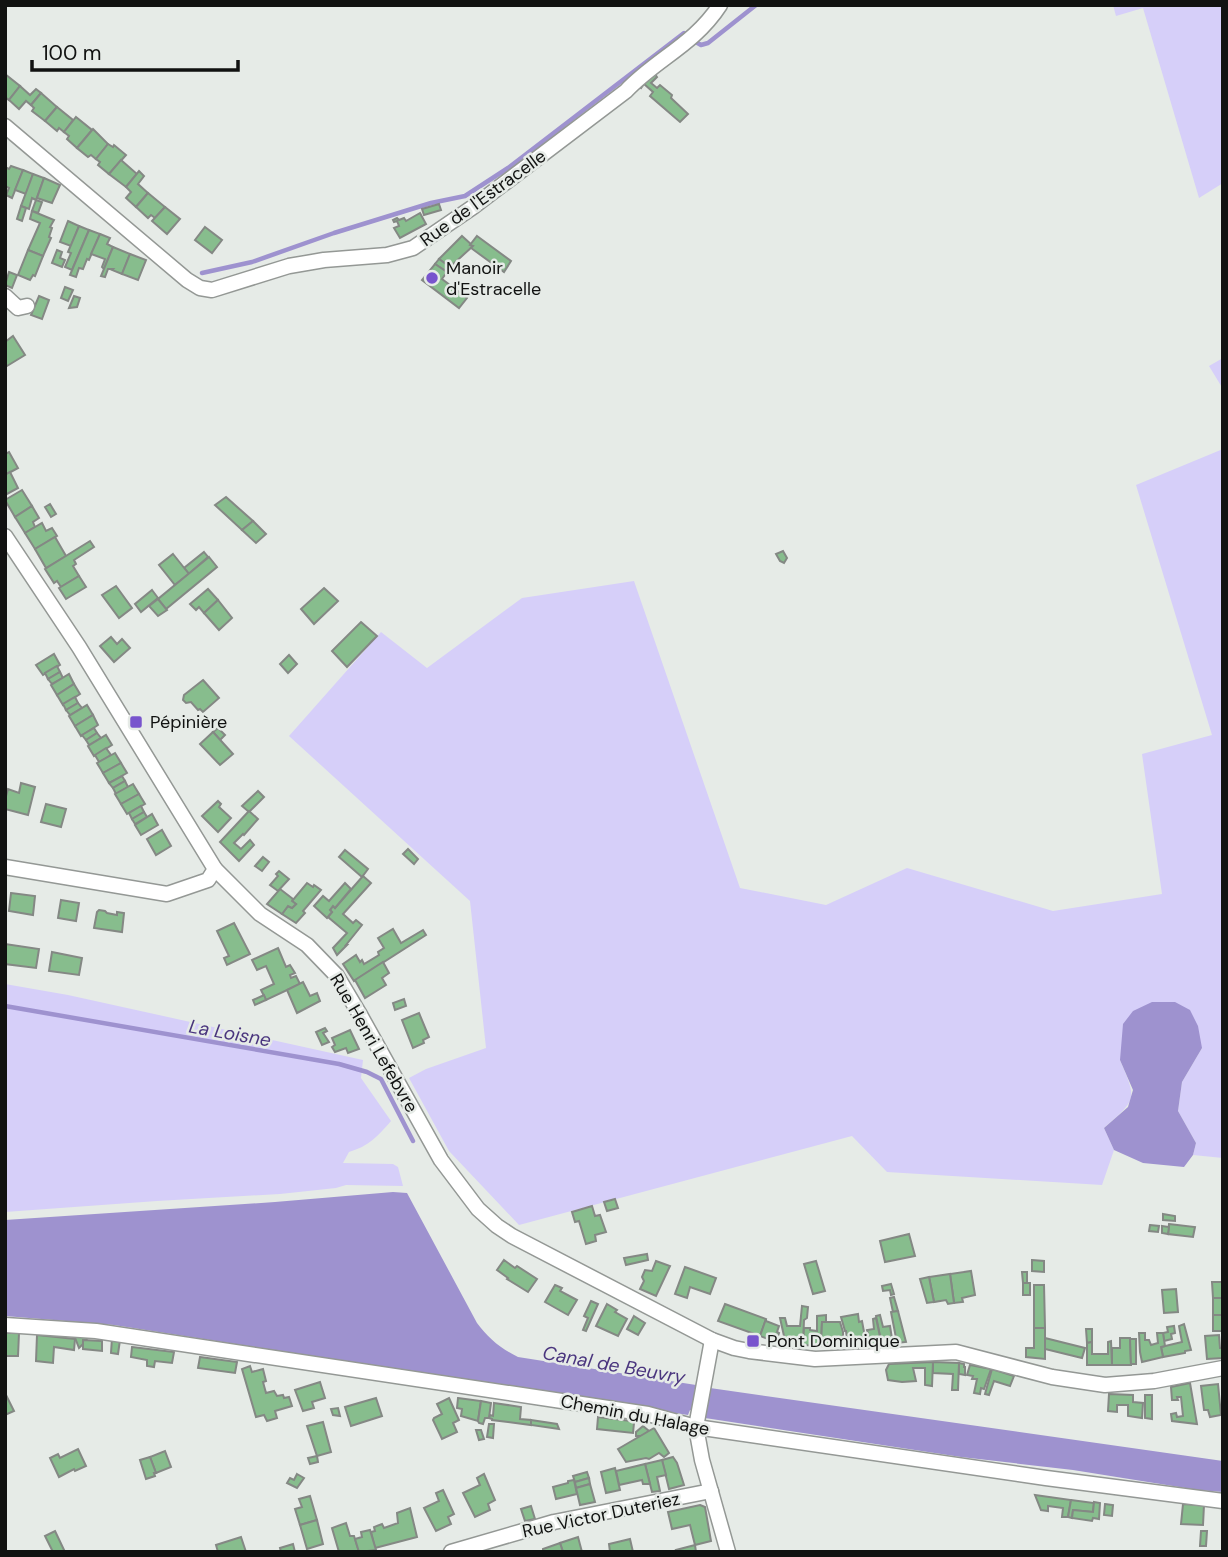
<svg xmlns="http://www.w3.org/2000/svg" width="1228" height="1557" font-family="'DM Sans',sans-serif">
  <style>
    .green { fill: #d6cff9 }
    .water { fill: #9e92cf }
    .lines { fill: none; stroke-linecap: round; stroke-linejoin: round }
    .stream { stroke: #9e92cf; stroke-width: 4.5 }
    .building { fill: #87bd8d; stroke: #848884; stroke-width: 2 }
    .street-casing { stroke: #949895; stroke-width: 17 }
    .street { stroke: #fff; stroke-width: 14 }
    .poi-dot { fill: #7854cd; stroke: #e6ebe7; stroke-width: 2.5 }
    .labels { text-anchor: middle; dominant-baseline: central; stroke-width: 5; stroke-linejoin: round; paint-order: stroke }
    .street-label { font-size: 18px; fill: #111211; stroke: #e6ebe7 }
    .poi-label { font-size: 18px; fill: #111211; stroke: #e6ebe7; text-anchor: start }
    .water-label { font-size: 19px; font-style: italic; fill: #4a357e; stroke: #e6ebe7 }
  </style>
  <rect width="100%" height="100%" fill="#e6ebe7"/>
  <g class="green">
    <polygon points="1113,5 1223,5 1223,183 1199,198 1143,8 1116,16"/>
    <polygon points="1223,358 1223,389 1209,366"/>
    <path d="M1223 449V1158L1193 1155 1196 1143 1178 1111 1182 1082 1202 1048 1120 1060C1137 1100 1137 1099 1104 1128L1114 1150 1102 1185 887 1172 852 1136 519 1225 449 1151 409 1078 426 1069 486 1048 470 901 289 736 381 632 427 668 522 598 634 581 740 888 826 905 907 868 1053 911 1162 894 1142 754 1212 735 1136 485Z"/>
    <path d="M5 984 68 995 363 1060 361 1078 391 1121C377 1137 369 1146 349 1152L343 1163 393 1164 398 1167 403 1186 346 1185 336 1188 280 1194 157 1201 5 1212Z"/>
  </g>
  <g class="water">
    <polygon points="1152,1002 1175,1002 1190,1010 1198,1026 1202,1048 1182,1082 1178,1111 1196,1143 1193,1155 1184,1167 1143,1163 1114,1150 1104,1128 1128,1107 1133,1090 1120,1060 1123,1024 1133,1011"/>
    <path d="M393 1192 407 1193 477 1323C488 1338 500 1348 518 1357L696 1385 694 1392 708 1395 710 1388 1223 1461V1492L1198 1490 1073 1470 961 1457 705 1418V1414L690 1410 688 1415 114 1325 5 1316V1220L275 1202Z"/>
  </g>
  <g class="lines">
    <g class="stream">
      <polyline points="694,41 701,45 708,43 756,5"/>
      <polyline points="202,273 252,262 334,233 431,203 465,196 508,168 684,33 686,35"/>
      <polyline points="5,1006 339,1064 367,1072 381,1079 413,1141"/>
    </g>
  </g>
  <g class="building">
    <polygon points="653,71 657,77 651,83 657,88 660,85 672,95 671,98 688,114 680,122 650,96 653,92 644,84 641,88 637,85"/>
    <polygon points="5,74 20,86 9,100 5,97"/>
    <polygon points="20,86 30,95 36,89 41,93 31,105 26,101 19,109 9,100"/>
    <polygon points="41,93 57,107 45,121 32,111 34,108 31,105"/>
    <polygon points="57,107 73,120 64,132 59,128 57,131 45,121"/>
    <polygon points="76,117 92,130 77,148 67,139 69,136 64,132"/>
    <polygon points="93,129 108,144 96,159 91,155 88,157 77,148"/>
    <polygon points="108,144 113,147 114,145 126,155 109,174 98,165 100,162 96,159"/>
    <polygon points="121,160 137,174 126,187 109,174"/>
    <polygon points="11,166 23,170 12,198 6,195 9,188 5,186 5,167 9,169"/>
    <polygon points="23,170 33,174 26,194 15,190"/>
    <polygon points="139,171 144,176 138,184 148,193 136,207 126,198 131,192 126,187"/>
    <polygon points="33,174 44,178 36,200 32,198 29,209 21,206"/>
    <polygon points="44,178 60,185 52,203 37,198"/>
    <polygon points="148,193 165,207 155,218 151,215 148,218 136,207"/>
    <polygon points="36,200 42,202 38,213 32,211"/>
    <polygon points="439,204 441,210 424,215 422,209"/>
    <polygon points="21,206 26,208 22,221 17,219"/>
    <polygon points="165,207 180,219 167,234 152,221"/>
    <polygon points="32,211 54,220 50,227 52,228 49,237 51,238 43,256 28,250 40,223 30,219"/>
    <polygon points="420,213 426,224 400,238 394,228 399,226 397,221 394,222 393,220 397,218 399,220 404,218 406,221"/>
    <polygon points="68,221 79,226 71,246 60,242"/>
    <polygon points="79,226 89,230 72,270 65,267 71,253 68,252"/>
    <polygon points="205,227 222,240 212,253 195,240"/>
    <polygon points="89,230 100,234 89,260 87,259 83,269 79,268 76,277 70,275"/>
    <polygon points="100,234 110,238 107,244 113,247 104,269 102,267 105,259 91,254"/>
    <polygon points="462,236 473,246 450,267 439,259"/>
    <polygon points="477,236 511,261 504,272 471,248 473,246 470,245"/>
    <polygon points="113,247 130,254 122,274 112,270 113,269 108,269 105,277 101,276"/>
    <polygon points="28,250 43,256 35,276 33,275 30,280 18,275"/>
    <polygon points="57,250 62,252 60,258 65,260 62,267 52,263"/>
    <polygon points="130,254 146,260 138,280 122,274"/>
    <polygon points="439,259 450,267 447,272 435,264"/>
    <polygon points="435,264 447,272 442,279 467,298 459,308 422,280"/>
    <polygon points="9,272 17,275 12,288 5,285"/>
    <polygon points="65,287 73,290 68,301 61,298"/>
    <polygon points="39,296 49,300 42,319 31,315"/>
    <polygon points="74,296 80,298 77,307 69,308"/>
    <polygon points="13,336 25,355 7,366 5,363 5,342"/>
    <polygon points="9,452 18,468 5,475 5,454"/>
    <polygon points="10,472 18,488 5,495 5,475"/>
    <polygon points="22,490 32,506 15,517 5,500"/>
    <polygon points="226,497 253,521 242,530 215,505"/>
    <polygon points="50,504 56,514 51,517 45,507"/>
    <polygon points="32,506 39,518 33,522 35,527 25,533 15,517"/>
    <polygon points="253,521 266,534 256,543 242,530"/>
    <polygon points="42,523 46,531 52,528 57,536 35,549 25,533"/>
    <polygon points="55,537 66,556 46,568 35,549"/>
    <polygon points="90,541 94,547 74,560 76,564 73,566 79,576 61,587 57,581 54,583 45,569"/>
    <polygon points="783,551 787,558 784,563 780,561 776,554"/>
    <polygon points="204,552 208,557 189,574 184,568"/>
    <polygon points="173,554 189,574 175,585 159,565"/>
    <polygon points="209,557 217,567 166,609 158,599"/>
    <polygon points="79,576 86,587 66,599 59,588"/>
    <polygon points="116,586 132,608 119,618 102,595"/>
    <polygon points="324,588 338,601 314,624 301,609"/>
    <polygon points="208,589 218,600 204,613 199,607 196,610 190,604"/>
    <polygon points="152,590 158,598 141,612 135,604"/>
    <polygon points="158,599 167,610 158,616 149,606"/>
    <polygon points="218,600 232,618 219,630 204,613"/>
    <polygon points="361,622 377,636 347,667 332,651"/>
    <polygon points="111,637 117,644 122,639 130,648 114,662 100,646"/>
    <polygon points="54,654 60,665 43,675 36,665"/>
    <polygon points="289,655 297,664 288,673 280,664"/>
    <polygon points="57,666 60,672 48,679 45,673"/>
    <polygon points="60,672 63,678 52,684 48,679"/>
    <polygon points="69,674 74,684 57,695 51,685"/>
    <polygon points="203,680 219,698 203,712 200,709 198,710 191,702 186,703 183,700 184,695"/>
    <polygon points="74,684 80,694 63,705 57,695"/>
    <polygon points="75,697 78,703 66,710 63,704"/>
    <polygon points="78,703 82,708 70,715 66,710"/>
    <polygon points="87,705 93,715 75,726 69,716"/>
    <polygon points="93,715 98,725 81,736 75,726"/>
    <polygon points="94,728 97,733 86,740 82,735"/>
    <polygon points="218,728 225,735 220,740 213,732"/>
    <polygon points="213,732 233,754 220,765 200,744"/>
    <polygon points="97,733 101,738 89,745 86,740"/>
    <polygon points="106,735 112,745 94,756 88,746"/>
    <polygon points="106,748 111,755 99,762 95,755"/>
    <polygon points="115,753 121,763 103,773 97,763"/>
    <polygon points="121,763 127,773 109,783 103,773"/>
    <polygon points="122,776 125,781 113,788 109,783"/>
    <polygon points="125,781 128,787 116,794 113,788"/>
    <polygon points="21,783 35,787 28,815 5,809 5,800 8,789 19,793"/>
    <polygon points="133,784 139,794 121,804 115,794"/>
    <polygon points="258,791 264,797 249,812 242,806"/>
    <polygon points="139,794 145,804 127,814 121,804"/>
    <polygon points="218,801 221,804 219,807 231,818 218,832 202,816"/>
    <polygon points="46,804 66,809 61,827 41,822"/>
    <polygon points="141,806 144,812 132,819 129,813"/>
    <polygon points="249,811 258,819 244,835 243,834 234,843 241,849 250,840 254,845 239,861 220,842"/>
    <polygon points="144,812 147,817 135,824 132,819"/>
    <polygon points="152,814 158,825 141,835 135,825"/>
    <polygon points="162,830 171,846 156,855 147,839"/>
    <polygon points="408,849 418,859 414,864 403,854"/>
    <polygon points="345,850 368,869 362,877 339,857"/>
    <polygon points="263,857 269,862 262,871 255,866"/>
    <polygon points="279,871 289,879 278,891 270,885 278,876 276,874"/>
    <polygon points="363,876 371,883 343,914 353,923 356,920 362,925 346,945 347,945 337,955 333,948 347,933 328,917 332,912 330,910 333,906 335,908"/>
    <polygon points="307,883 313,887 314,885 321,890 303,911 305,913 296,923 282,914 288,906 292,908 296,904 292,901"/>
    <polygon points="345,883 351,889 335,908 333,906 330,910 332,912 327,918 314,906 323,896 329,901"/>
    <polygon points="280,889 293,899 292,901 296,904 292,908 288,906 282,914 267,904"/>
    <polygon points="11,893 35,896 33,915 9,911"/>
    <polygon points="61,900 79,903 76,921 58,918"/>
    <polygon points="99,910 105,911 107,913 117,915 117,912 124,913 122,932 94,928 97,912"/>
    <polygon points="234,923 250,954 227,965 224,958 229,956 217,931"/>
    <polygon points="393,929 401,943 423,930 426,935 354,981 343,964 356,955 360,962 362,960 364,964 379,955 378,952 384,948 378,938"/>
    <polygon points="5,944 39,949 36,968 5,964"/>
    <polygon points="278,948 286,967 290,965 295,973 290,975 291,978 296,976 300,984 266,1000 261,990 274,984 266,966 257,970 252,960"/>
    <polygon points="52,952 82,958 79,975 49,971"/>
    <polygon points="383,962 389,973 382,978 386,985 365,998 355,980"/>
    <polygon points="303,982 310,996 317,993 320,1001 297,1013 287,990"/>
    <polygon points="264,995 266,1000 255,1005 253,1000"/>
    <polygon points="404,999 406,1006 395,1010 393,1003"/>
    <polygon points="419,1013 429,1037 423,1040 424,1043 413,1048 402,1020"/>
    <polygon points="325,1028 327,1031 323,1033 329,1042 322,1045 316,1032"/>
    <polygon points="350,1030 359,1049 348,1053 346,1048 335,1052 332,1047 335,1045 332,1038"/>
    <polygon points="615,1199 618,1208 607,1211 604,1202"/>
    <polygon points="592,1206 595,1216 600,1215 606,1232 595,1235 596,1241 586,1244 579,1221 575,1222 572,1212"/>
    <polygon points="1163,1214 1175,1216 1175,1221 1163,1220"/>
    <polygon points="1169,1224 1195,1227 1193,1237 1168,1234"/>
    <polygon points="1150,1225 1159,1226 1158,1232 1149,1231"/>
    <polygon points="1162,1226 1169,1227 1168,1234 1162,1233"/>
    <polygon points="909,1234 915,1256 885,1262 880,1241"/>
    <polygon points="647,1254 648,1260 626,1265 624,1258"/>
    <polygon points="504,1260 515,1268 517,1266 537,1279 528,1292 507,1279 508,1278 497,1270"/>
    <polygon points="1032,1260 1044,1261 1044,1272 1032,1271"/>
    <polygon points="656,1261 670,1266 656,1296 640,1289 644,1281 642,1277 645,1270 652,1271"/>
    <polygon points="816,1261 825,1291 813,1294 804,1264"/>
    <polygon points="685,1267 716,1278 710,1294 690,1287 687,1298 675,1294"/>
    <polygon points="971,1271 975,1295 962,1298 963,1302 954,1303 950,1274"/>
    <polygon points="1022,1272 1027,1272 1027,1283 1023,1283"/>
    <polygon points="950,1274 954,1303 948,1304 946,1300 934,1302 929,1277"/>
    <polygon points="929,1277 934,1302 927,1303 920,1279"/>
    <polygon points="1212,1282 1223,1282 1223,1298 1213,1298"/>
    <rect x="1023" y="1283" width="7" height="12"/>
    <polygon points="891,1284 894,1294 891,1295 890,1290 883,1291 882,1286"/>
    <polygon points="555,1285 562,1288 560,1291 577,1300 568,1315 545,1302"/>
    <polygon points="1034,1285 1044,1285 1045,1328 1034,1328"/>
    <polygon points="1176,1289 1178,1312 1164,1313 1162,1290"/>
    <polygon points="894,1297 898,1311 893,1312 890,1298"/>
    <rect x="1213" y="1298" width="10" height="17"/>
    <polygon points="591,1301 598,1304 586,1331 583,1330 588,1318 584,1316"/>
    <polygon points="607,1304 617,1310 615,1312 627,1319 618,1336 596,1326"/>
    <polygon points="725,1304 766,1319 760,1336 718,1321"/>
    <polygon points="802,1306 808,1307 807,1318 804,1320 803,1345 786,1345 780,1318 785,1318 787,1326 800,1326"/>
    <polygon points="898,1311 906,1342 897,1343 891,1312"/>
    <polygon points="858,1314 859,1322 862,1321 867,1348 848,1347 846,1331 845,1331 841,1317"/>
    <polygon points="826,1315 826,1322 822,1322 821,1346 803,1345 804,1328 810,1328 810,1330 817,1331 817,1316"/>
    <polygon points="880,1315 883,1327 890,1326 893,1345 882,1346 876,1316"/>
    <rect x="1213" y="1315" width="10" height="16"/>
    <polygon points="634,1316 645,1323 638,1335 627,1329"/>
    <polygon points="876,1318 882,1346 871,1348 867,1330 874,1329 873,1319"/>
    <polygon points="766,1319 766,1321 779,1326 777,1332 779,1333 776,1342 760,1336"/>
    <polygon points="822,1322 840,1322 843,1332 843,1347 821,1346"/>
    <polygon points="1184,1324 1191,1350 1185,1351 1185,1353 1163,1357 1161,1347 1182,1342 1179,1326"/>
    <polygon points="1174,1326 1175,1333 1171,1334 1172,1339 1164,1341 1163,1333 1168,1332 1167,1327"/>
    <polygon points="1034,1328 1045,1328 1045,1359 1026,1357 1026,1348 1034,1348"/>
    <polygon points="1086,1329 1092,1329 1092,1342 1087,1343"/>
    <polygon points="5,1333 19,1333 18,1356 5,1356"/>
    <polygon points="1139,1333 1145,1333 1145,1340 1149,1340 1151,1345 1158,1343 1157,1333 1163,1333 1165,1346 1161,1347 1163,1357 1142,1362 1140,1352"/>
    <polygon points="37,1335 75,1339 74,1350 54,1347 53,1363 36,1361"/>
    <polygon points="74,1335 89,1336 86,1340 83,1340 83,1344 79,1348"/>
    <polygon points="1219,1335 1220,1348 1223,1348 1223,1358 1207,1359 1205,1336"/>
    <polygon points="112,1338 120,1340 118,1354 111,1353"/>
    <polygon points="1045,1338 1085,1348 1082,1358 1045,1349"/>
    <polygon points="1120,1338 1130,1338 1131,1365 1112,1365 1112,1348 1120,1348"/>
    <polygon points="1130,1339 1136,1339 1136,1364 1131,1364"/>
    <polygon points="83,1340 102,1341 102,1351 83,1349"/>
    <polygon points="1111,1341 1112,1365 1087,1365 1087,1343 1092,1342 1092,1354 1108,1354 1108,1342"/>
    <polygon points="132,1347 174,1352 172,1363 155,1361 154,1367 147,1366 147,1360 131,1357"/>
    <polygon points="200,1357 237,1362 235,1373 198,1368"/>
    <polygon points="933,1362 932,1386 925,1385 925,1368 913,1368 916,1381 902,1382 888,1380 886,1370 889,1364"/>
    <polygon points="933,1362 959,1363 958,1390 952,1390 953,1374 933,1373"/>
    <polygon points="959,1363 964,1364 964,1367 965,1367 965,1375 959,1374"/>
    <polygon points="970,1365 991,1369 984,1389 981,1388 980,1394 974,1393 977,1379 972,1379 973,1376 967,1375"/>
    <polygon points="250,1366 252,1372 263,1369 266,1381 263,1382 266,1393 274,1391 277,1396 283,1395 284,1398 289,1397 292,1406 275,1411 277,1418 267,1421 264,1415 256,1417 242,1369"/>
    <polygon points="992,1369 1014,1376 1010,1386 994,1381 989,1395 985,1394"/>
    <polygon points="320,1382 325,1398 312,1402 314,1408 303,1411 295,1390"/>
    <polygon points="1190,1383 1197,1424 1172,1421 1171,1414 1176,1413 1177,1417 1183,1416 1181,1397 1177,1397 1178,1400 1172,1400 1171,1387"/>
    <polygon points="1218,1384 1221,1415 1210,1417 1208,1410 1204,1410 1201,1386"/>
    <polygon points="5,1393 14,1411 5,1415"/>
    <polygon points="1109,1394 1133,1395 1133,1402 1143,1403 1142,1418 1128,1416 1128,1405 1117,1405 1117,1412 1108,1411"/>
    <polygon points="1145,1395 1152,1395 1152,1419 1145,1418"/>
    <polygon points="376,1398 382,1416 351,1426 345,1407"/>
    <polygon points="449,1398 459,1420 453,1423 457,1432 442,1439 433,1420 434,1418 442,1414 437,1404"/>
    <polygon points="458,1398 481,1401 478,1421 461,1416 462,1409 457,1408"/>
    <polygon points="481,1401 491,1403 489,1418 485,1418 483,1424 479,1423 478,1421"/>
    <polygon points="494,1403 521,1407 520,1419 531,1420 531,1425 492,1420 492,1419 489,1418 490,1415 493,1416"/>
    <polygon points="338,1408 340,1416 333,1415 331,1409"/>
    <polygon points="598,1417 631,1421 634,1423 633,1433 597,1429"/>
    <polygon points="531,1420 557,1424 559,1429 531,1425"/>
    <polygon points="323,1422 331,1452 317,1456 307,1426"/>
    <polygon points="489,1424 494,1424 493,1438 487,1437"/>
    <polygon points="643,1426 649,1431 642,1436 636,1436 636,1432"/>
    <polygon points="654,1428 669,1453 664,1457 659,1453 649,1459 646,1458 626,1462 618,1449"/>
    <polygon points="476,1430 481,1430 484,1439 479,1440"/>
    <polygon points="78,1449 86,1466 75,1471 74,1469 59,1477 50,1458 58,1454 60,1458"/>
    <polygon points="165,1451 171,1467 156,1473 150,1457"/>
    <polygon points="317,1456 318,1462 310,1464 308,1458"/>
    <polygon points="150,1457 156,1473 154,1473 155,1476 146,1479 140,1460"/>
    <polygon points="673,1457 677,1463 684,1485 669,1489 662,1460"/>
    <polygon points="662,1460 666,1475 657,1477 660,1491 652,1492 645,1464"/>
    <polygon points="645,1464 650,1484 643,1484 642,1480 619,1485 616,1471"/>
    <polygon points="615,1468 620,1490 606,1493 601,1472"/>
    <polygon points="587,1472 589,1478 575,1482 573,1476"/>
    <polygon points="297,1474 304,1478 297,1488 287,1483 290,1478 294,1480"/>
    <polygon points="484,1474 495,1500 488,1504 490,1510 475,1517 463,1493 480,1485 477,1478"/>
    <polygon points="589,1478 590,1484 576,1488 575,1482"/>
    <polygon points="574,1480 577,1494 556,1499 553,1487 568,1483 568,1481"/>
    <polygon points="590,1484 595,1502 580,1505 576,1488"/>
    <polygon points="443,1490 454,1514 448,1517 451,1524 436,1531 424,1508 439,1501 436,1493"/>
    <polygon points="1035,1495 1071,1500 1068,1517 1062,1517 1063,1508 1048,1506 1048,1511 1041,1510"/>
    <polygon points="310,1496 317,1520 300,1525 295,1509 302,1507 299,1499"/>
    <polygon points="1071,1500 1094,1503 1093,1512 1073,1510 1072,1518 1068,1517"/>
    <polygon points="1094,1502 1100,1503 1099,1519 1093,1518 1092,1521 1072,1518 1073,1510 1093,1512"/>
    <polygon points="1105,1504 1113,1505 1112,1516 1104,1515"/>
    <polygon points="1183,1504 1204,1505 1203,1525 1181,1524"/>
    <polygon points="700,1505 705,1507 711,1541 695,1545 690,1525 672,1529 668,1512"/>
    <polygon points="531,1506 535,1519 525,1521 521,1509"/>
    <polygon points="410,1508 417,1537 375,1548 371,1532 375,1531 374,1527 382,1524 384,1528 398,1523 397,1513"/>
    <polygon points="317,1520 323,1544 307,1549 300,1525"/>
    <polygon points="346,1523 350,1536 354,1536 359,1552 339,1552 332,1528"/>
    <polygon points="370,1530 376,1550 359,1552 355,1539 362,1537 361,1532"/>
    <polygon points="55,1531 65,1552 53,1552 45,1536"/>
    <polygon points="1201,1531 1207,1531 1206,1546 1200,1546"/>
    <polygon points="241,1537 246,1552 218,1552 216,1545"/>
    <polygon points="578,1537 582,1552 563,1552 560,1543"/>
    <polygon points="630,1539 633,1552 610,1552 609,1544"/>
    <polygon points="560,1543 563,1552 543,1552 543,1549"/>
    <polygon points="293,1544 295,1552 281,1552 280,1548"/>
    <polygon points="695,1545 696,1552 677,1552 676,1550"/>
  </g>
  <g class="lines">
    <defs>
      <g id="street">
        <path d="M5 126 187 280 200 288 212 290 289 266 324 260 387 255 413 248 473 207 626 91C656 59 694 45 720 5"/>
        <polyline points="5,296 18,308 27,306"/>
        <polyline points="5,536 79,647 215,869 260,914 307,945 337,976 359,1013 441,1160 478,1209 497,1226 512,1236 712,1340 734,1348 749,1351 815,1359 956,1352 1052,1377 1105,1385 1154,1381 1223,1368"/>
        <polyline points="5,867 167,894 208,880 215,869"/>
        <polyline points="5,1325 96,1331 648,1414 696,1427 1046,1478 1223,1501"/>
        <polyline points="712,1340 696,1427 702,1460 728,1552"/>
        <polyline points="451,1552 554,1522 711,1491"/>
      </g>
    </defs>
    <use href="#street" class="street-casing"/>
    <use href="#street" class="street"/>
  </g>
  <g class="poi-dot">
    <circle cx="432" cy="278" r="7"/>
    <rect x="129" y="715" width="14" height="14" rx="3.5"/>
    <rect x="746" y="1334" width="14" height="14" rx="3.5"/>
  </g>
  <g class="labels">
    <g class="street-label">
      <text transform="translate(483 198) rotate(-36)">Rue de l'Estracelle</text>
      <text transform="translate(374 1043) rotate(60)">Rue Henri Lefebvre</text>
      <text transform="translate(635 1415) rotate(11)">Chemin du Halage</text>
      <text transform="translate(601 1515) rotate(-12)">Rue Victor Duteriez</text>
    </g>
    <g class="poi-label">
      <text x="446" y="268">Manoir<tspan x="446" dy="21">d'Estracelle</tspan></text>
      <text x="150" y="722">Pépinière</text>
      <text x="767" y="1341">Pont Dominique</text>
    </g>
    <g class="water-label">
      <text transform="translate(230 1033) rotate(10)">La Loisne</text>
      <text transform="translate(614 1365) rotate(10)">Canal de Beuvry</text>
    </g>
  </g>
  <rect width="1228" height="1557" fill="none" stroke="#111211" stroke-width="14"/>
  <path d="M32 60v10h206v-10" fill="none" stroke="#111211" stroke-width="3.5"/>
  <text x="42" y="60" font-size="21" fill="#111211" stroke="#e6ebe7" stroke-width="5" paint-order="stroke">100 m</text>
</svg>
